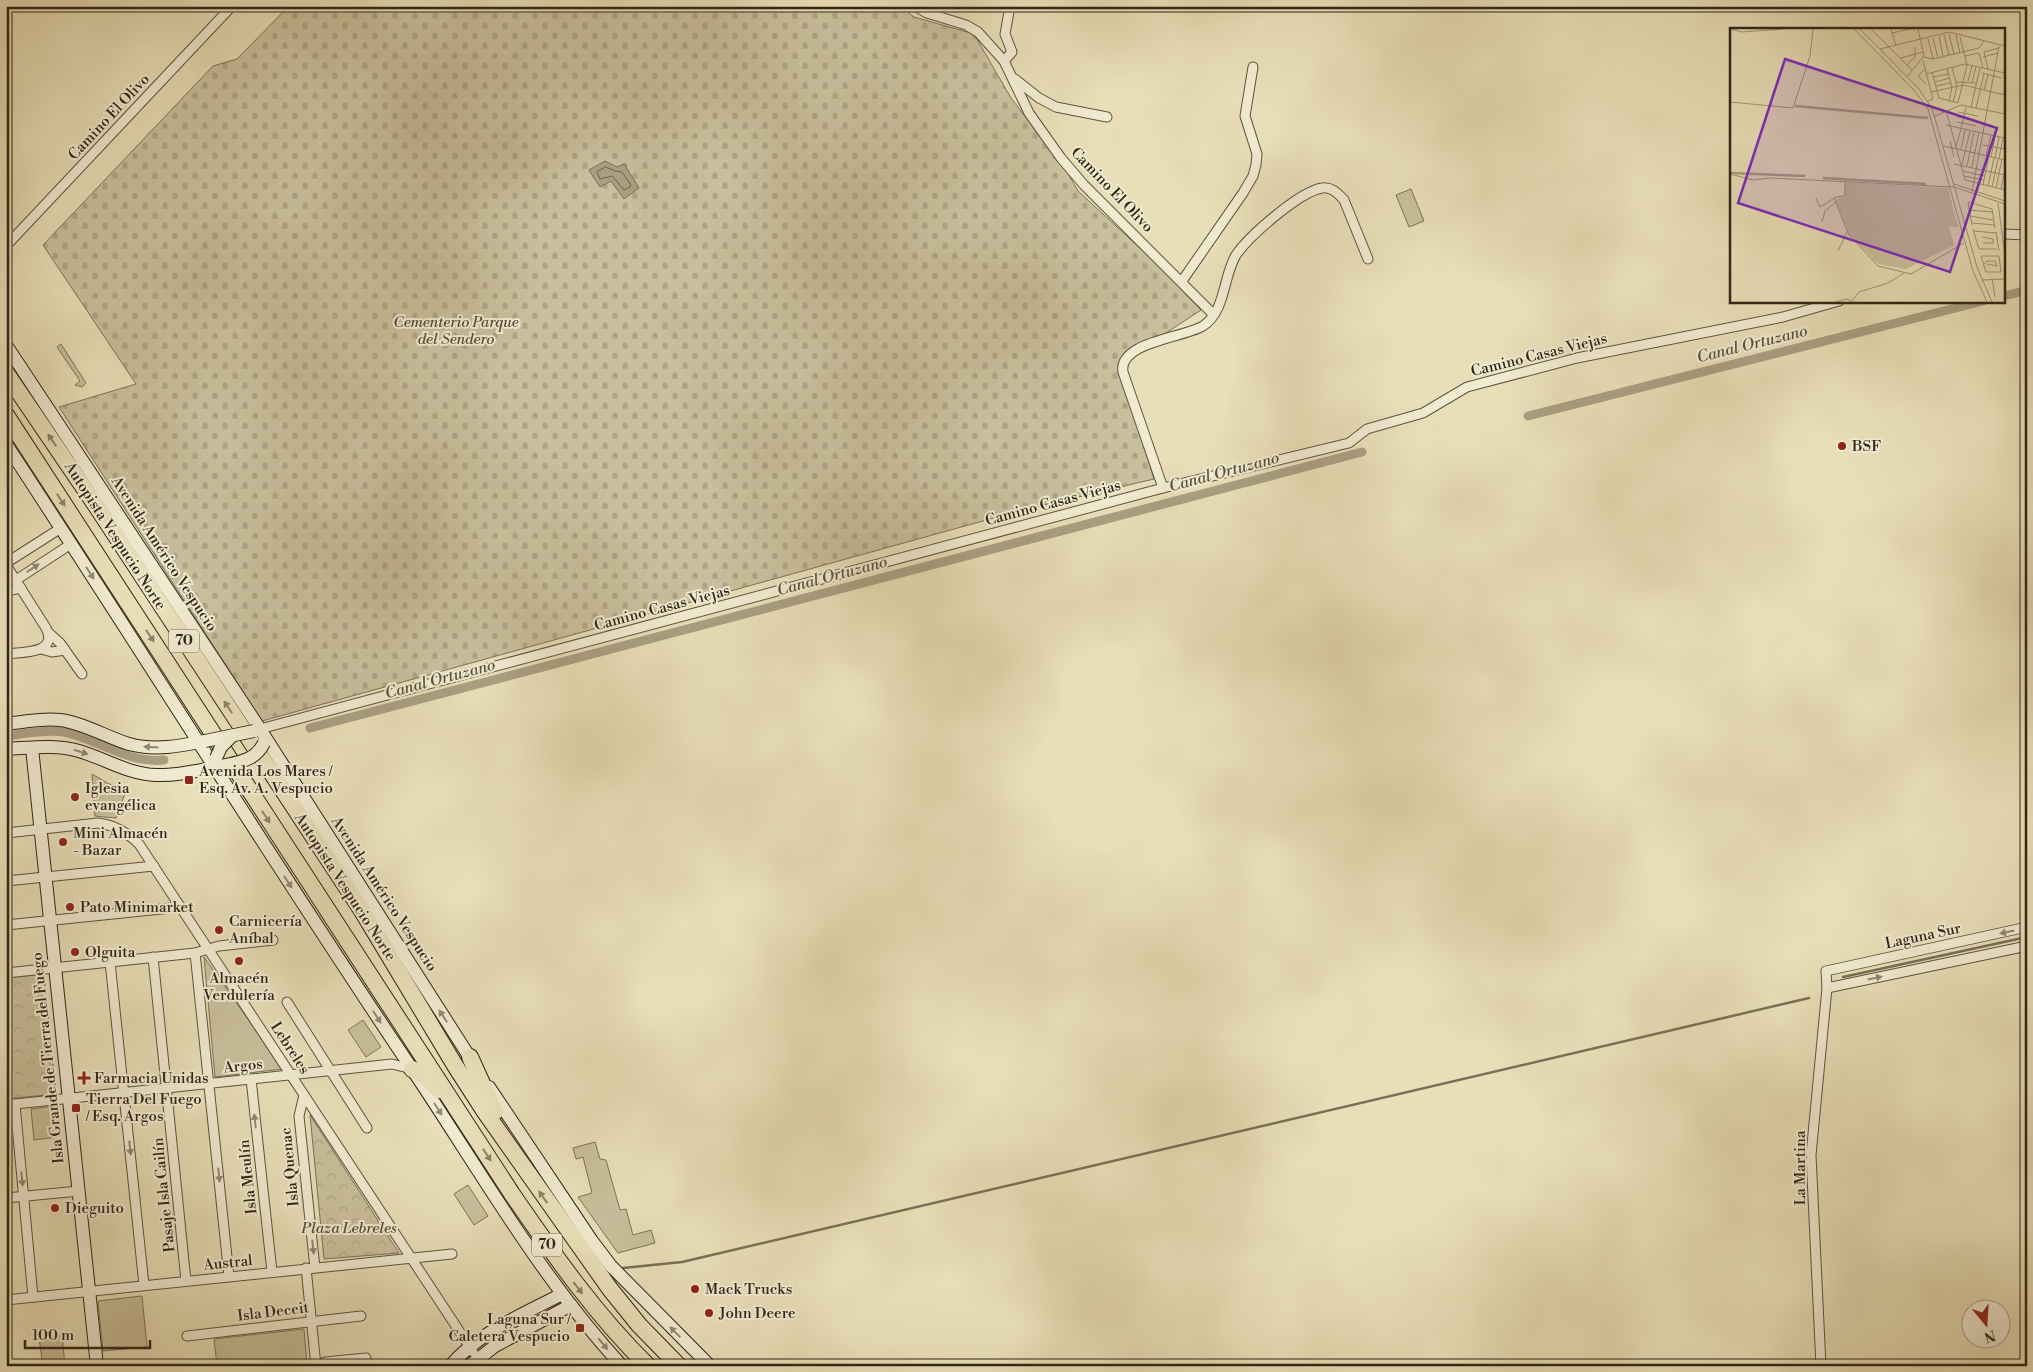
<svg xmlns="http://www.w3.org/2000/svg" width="2033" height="1372" font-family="'Libre Bodoni',serif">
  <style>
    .grass { fill: #c9bf9c; stroke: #7c725a }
    .forest { fill: url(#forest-crowns); stroke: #7c725a }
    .cemetery { fill: url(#cemetery-stones); stroke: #7c725a }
    .water { fill: #a99f81; stroke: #796f57 }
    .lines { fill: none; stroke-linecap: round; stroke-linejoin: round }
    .shore { stroke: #6c624c; stroke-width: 1 }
    .stream { stroke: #796f57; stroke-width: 2.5 }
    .canal { stroke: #a99f81; stroke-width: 9 }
    .street-casing { stroke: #5e543f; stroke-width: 11 }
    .secondary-casing { stroke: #302617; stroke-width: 14 }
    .highway-casing { stroke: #302617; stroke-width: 18 }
    .street { stroke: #f0ead0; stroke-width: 9 }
    .secondary { stroke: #f0ead0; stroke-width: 12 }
    .highway { stroke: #e8deb7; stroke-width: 16 }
    .secondary-bridge-casing { stroke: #302617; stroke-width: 14; stroke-linecap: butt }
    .secondary-bridge { stroke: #f0ead0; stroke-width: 12 }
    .oneway { fill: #8c8267 }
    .oneway2 { fill: #908874 }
    .poi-dot { fill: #8f2418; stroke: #f0ead0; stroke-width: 2 }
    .labels { text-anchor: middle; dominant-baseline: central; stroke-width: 4; stroke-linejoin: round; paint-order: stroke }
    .shield { fill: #f0ead0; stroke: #6a614e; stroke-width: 1 }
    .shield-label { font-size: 14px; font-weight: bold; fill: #302617 }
    .street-label { font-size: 15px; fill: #302617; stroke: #f0ead0 }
    .park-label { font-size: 15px; font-style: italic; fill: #564c38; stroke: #f0ead0 }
    .poi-label { font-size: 15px; fill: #302617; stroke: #f0ead0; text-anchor: start }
    .water-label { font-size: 16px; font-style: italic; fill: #5a503c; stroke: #f0ead0 }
    .inset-river { fill: none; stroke: #a99f81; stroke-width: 2.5 }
    .inset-road { fill: none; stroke: #9e9477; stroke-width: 1 }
    .view { fill: #7b2cbf; fill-opacity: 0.15; stroke: #7b2cbf; stroke-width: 2.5 }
    .inset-edge { fill: none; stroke: #302617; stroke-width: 2.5 }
  </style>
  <defs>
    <pattern id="forest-crowns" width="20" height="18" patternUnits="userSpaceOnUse" patternTransform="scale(1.25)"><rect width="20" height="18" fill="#c9bf9c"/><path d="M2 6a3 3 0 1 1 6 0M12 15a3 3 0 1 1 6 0" fill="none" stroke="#ada486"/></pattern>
    <pattern id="cemetery-stones" width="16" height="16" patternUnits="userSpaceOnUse" patternTransform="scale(1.25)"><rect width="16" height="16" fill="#c9bf9c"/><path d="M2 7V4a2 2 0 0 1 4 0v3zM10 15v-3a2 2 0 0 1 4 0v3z" fill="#ada486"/></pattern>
  </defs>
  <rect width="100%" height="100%" fill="#e8deb7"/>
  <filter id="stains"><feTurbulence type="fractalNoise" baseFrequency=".004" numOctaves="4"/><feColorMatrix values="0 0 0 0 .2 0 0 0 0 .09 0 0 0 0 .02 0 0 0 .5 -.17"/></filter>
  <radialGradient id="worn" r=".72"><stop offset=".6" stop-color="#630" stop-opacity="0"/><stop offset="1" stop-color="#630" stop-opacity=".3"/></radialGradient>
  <g class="grass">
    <polygon points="1411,189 1424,221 1409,227 1396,195"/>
    <polygon points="61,344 86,383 82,387 75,385 80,381 57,347"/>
    <polygon points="92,774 109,784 127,788 116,818 95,816"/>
    <polygon points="204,957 283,1069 215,1077"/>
    <polygon points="363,1020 381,1047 366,1057 348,1030"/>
    <polygon points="54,1106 57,1137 34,1140 31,1109"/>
    <polygon points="595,1142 600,1159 606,1160 620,1210 626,1209 633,1235 651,1230 655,1243 618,1253 578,1197 592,1193 583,1157 576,1159 573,1148"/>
    <polygon points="468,1185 488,1216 474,1225 454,1194"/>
    <polygon points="142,1296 147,1347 103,1351 98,1301"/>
    <polygon points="304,1329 307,1364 289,1366 217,1366 214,1339"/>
    <polygon points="62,1335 65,1366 43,1366 39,1338"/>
  </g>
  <g class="forest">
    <polygon points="44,974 56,1094 6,1099 6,978"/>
    <polygon points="310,1115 399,1253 324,1259"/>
  </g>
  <polygon class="cemetery" points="289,6 900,6 914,17 974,34 1011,98 1066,170 1078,191 1154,261 1201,310 1163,335 1130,350 1118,365 1154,479 1019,511 262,721 59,407 136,384 43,245 213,66 237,59"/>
  <polygon class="water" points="605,161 617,167 624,164 639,188 624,199 611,181 600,187 589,170"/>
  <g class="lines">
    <polygon class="shore" points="606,167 615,171 622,172 631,185 630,187 624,190 612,176 600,179 597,172"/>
    <g class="stream">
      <polyline points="1843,977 2027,937"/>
      <polyline points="623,1268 682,1262 1809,998"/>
    </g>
    <g class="canal">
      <polyline points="2004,296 2027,290"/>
      <polyline points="1528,416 1983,301"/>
      <polyline points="310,728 1362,452"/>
      <path d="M6 736C24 734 46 729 64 732 98 739 128 764 164 760"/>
    </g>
    <defs>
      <g id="street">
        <polyline points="915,6 927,13 966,25 978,32 1004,61 1029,113 1061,158 1084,185 1213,314"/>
        <polyline points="1004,61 1012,52 1005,34 1010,6"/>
        <polyline points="1015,79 1039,98 1056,107 1107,117"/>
        <polyline points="2004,234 2027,235"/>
        <polyline points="6,246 232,6"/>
        <polyline points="1182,281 1243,193 1253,176 1256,165 1257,154 1245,116 1253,67"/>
        <path d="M1163 488 1123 372C1118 342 1183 338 1203 326 1226 311 1223 276 1236 255 1249 236 1299 192 1322 188 1331 186 1339 194 1344 200L1368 259"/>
        <polyline points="6,563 61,528"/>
        <path d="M6 565 46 628C59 654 22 652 6 654"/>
        <polyline points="16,580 71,544"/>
        <polyline points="6,591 21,588"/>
        <polyline points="49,633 60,643 82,674"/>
        <polyline points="41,649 52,652 65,650"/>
        <polyline points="260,729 1163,488 1349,443 1367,429 1423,413 1467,387 1577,358 1783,317 1839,301"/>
        <path d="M6 833 98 823C114 825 128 833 139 844L473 1352"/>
        <polyline points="6,881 154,866"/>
        <polyline points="6,925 181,907"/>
        <polyline points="195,953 229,1276"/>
        <polyline points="153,957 186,1281"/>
        <polyline points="110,962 144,1285"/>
        <polyline points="6,973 195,953 219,946 273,940"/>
        <polyline points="1827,988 2027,946"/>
        <polyline points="287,1002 367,1128"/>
        <polyline points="251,1079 272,1272"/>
        <polyline points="304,1095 299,1116 315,1268"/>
        <polyline points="15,1104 33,1297"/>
        <polyline points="6,1105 392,1064 412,1069"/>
        <polyline points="6,1198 79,1191"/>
        <polyline points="306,1268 316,1366 325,1362 366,1358"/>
        <polyline points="6,1300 452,1254"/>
        <polyline points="187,1336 361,1316"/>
        <polyline points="1821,1366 1811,1155 1827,988 1826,971 2027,927"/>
      </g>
      <g id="secondary">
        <polyline points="6,345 260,729 474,1064"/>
        <path d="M6 444C142 651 272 861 410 1066 478 1167 539 1276 622 1366"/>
        <path d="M6 724C24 722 42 718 60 720 84 723 106 737 129 744 155 751 180 746 205 741"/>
        <polyline points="32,748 97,1366"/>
        <path d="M6 749C30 748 55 744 79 751 106 759 128 774 156 775 178 776 199 770 221 766"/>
        <polyline points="489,1087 592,1241 611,1266 710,1366"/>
        <path d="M450 1366C479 1332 524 1314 562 1294"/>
        <polyline points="469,1366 495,1346 571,1305"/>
      </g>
      <g id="highway">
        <polyline points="6,373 97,507 361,909 456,1067 485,1112 610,1289 639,1325 679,1366"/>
        <path d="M6 415 512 1194C554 1255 595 1314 648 1366"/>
        <polyline points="470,1057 495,1112"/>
        <polyline points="412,1069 424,1076 439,1090"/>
      </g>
    </defs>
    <use href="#street" class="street-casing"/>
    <use href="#secondary" class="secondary-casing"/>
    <use href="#highway" class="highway-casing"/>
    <use href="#street" class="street"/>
    <use href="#secondary" class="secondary"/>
    <use href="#highway" class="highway"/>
    <defs>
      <g id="secondary-bridge">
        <polyline points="205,741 254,731"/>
        <polyline points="216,758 221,747 233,735"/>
        <path d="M221 766C239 762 255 761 264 743"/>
      </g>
    </defs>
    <use href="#secondary-bridge" class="secondary-bridge-casing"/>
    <use href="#secondary-bridge" class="secondary-bridge"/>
  </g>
  <defs><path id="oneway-solid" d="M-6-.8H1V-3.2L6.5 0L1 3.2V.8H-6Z" transform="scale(1.25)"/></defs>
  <g class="oneway">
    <use href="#oneway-solid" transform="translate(52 440) rotate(-124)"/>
    <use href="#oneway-solid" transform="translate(61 500) rotate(57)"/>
    <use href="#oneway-solid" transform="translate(150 636) rotate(57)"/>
    <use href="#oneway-solid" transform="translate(228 707) rotate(-123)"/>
    <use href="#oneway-solid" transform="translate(266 817) rotate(57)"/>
    <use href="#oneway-solid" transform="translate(487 1155) rotate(57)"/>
    <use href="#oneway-solid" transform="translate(543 1197) rotate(-125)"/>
    <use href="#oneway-solid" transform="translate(578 1288) rotate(52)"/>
  </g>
  <g class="oneway2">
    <use href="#oneway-solid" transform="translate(33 568) rotate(-33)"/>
    <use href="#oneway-solid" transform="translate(90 573) rotate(57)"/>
    <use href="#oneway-solid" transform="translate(151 747) rotate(-176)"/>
    <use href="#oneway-solid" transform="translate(81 752) rotate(17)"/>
    <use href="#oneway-solid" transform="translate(288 882) rotate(57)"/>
    <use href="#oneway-solid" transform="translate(2007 932) rotate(168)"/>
    <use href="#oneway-solid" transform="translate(1875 978) rotate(-12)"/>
    <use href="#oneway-solid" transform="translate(443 1016) rotate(-123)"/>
    <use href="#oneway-solid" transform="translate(377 1017) rotate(57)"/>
    <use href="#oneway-solid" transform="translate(438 1109) rotate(57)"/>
    <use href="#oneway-solid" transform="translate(255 1121) rotate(-96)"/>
    <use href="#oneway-solid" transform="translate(130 1148) rotate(84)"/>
    <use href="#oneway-solid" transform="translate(219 1175) rotate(84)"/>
    <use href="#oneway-solid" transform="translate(22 1179) rotate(84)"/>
    <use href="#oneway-solid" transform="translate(313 1247) rotate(84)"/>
    <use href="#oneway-solid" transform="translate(675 1332) rotate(-135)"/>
    <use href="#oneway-solid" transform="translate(603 1344) rotate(50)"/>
  </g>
  <g class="poi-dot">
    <circle cx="1842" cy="446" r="5"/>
    <rect x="184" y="775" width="10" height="10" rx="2.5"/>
    <circle cx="75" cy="797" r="5"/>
    <circle cx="63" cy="842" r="5"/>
    <circle cx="70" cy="907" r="5"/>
    <circle cx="219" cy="930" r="5"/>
    <circle cx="75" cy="952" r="5"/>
    <circle cx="239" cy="961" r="5"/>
    <path d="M81.5 1070.5h5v5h5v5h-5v5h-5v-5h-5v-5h5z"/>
    <rect x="71" y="1103" width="10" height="10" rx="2.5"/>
    <circle cx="55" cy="1208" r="5"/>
    <circle cx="695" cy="1289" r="5"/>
    <circle cx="709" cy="1313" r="5"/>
    <rect x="575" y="1323" width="10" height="10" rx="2.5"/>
  </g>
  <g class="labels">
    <g class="shield">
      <rect x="169" y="629.5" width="30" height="23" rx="4"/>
      <rect x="532" y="1233.5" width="30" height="23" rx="4"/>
    </g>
    <g class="shield-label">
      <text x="184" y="641">70</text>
      <text x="547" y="1245">70</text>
    </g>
    <g class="street-label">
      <text transform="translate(109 117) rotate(-47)">Camino El Olivo</text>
      <text transform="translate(1112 190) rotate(46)">Camino El Olivo</text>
      <text transform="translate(1539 355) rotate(-14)">Camino Casas Viejas</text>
      <text transform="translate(1053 503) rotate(-15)">Camino Casas Viejas</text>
      <text transform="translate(115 536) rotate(57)">Autopista Vespucio Norte</text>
      <text transform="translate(164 554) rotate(57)">Avenida Américo Vespucio</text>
      <text transform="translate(662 608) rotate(-15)">Camino Casas Viejas</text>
      <text transform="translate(345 887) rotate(57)">Autopista Vespucio Norte</text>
      <text transform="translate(384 894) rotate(57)">Avenida Américo Vespucio</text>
      <text transform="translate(1923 936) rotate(-12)">Laguna Sur</text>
      <text transform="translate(290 1048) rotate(57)">Lebreles</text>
      <text transform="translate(48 1058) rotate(-96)">Isla Grande de Tierra del Fuego</text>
      <text transform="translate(243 1066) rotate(-6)">Argos</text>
      <text transform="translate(290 1167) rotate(-96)">Isla Quenac</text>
      <text transform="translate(1800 1168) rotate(-90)">La Martina</text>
      <text transform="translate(248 1177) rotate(-96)">Isla Meulín</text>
      <text transform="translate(164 1195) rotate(-96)">Pasaje Isla Cailín</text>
      <text transform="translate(228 1263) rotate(-6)">Austral</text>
      <text transform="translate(273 1312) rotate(-7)">Isla Deceit</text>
    </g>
    <g class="park-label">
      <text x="456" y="322">Cementerio Parque<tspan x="456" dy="17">del Sendero</tspan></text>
      <text x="349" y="1228">Plaza Lebreles</text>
    </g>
    <g class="poi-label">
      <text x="1852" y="446">BSF</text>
      <text x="199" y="771">Avenida Los Mares /<tspan x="199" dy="17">Esq. Av. A. Vespucio</tspan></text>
      <text x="85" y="788">Iglesia<tspan x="85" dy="17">evangélica</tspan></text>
      <text x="73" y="833">Mini Almacén<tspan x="73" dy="17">- Bazar</tspan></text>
      <text x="80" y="907">Pato Minimarket</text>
      <text x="229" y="921">Carnicería<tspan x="229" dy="17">Aníbal</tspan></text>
      <text x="85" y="952">Olguita</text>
      <text x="239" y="978" text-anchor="middle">Almacén<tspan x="239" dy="17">Verdulería</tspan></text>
      <text x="94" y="1078">Farmacia Unidas</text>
      <text x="86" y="1099">Tierra Del Fuego<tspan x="86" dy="17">/ Esq. Argos</tspan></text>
      <text x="65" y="1208">Dieguito</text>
      <text x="705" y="1289">Mack Trucks</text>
      <text x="719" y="1313">John Deere</text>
      <text x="570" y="1319" text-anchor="end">Laguna Sur /<tspan x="570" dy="17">Caletera Vespucio</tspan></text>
    </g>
    <g class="water-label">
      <text transform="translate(1752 344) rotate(-14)">Canal Ortuzano</text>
      <text transform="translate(1224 472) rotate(-15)">Canal Ortuzano</text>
      <text transform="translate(832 576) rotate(-15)">Canal Ortuzano</text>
      <text transform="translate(440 679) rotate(-15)">Canal Ortuzano</text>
    </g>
  </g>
  <g transform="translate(1730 28)">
    <rect width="275" height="275" fill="#e8deb7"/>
    <path d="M116 154 218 160 228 199H219L224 217 176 241 148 236 120 207 105 171 114 169Z" fill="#c9bf9c"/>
    <path class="inset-river" d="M65 78 198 90M0 145 75 148M93 150 196 156"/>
    <path class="inset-road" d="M0 1 12 4 53 1M124 1 183 61 198 81 243 243 257 274M130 1 188 60 202 80 247 239 262 274M141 1 183 43M161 1 166 18M162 5 180 1M219 6 224 26M214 7 219 27M226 7 230 25M209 8 213 28M203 10 208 30M198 11 203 31M150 21 219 4 275 18M235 28 249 25 253 40M194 29 203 31 249 20 254 13M253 29 268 25M171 30 193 24M193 33 203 71 198 73M177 37 185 29V19M222 39 227 59 223 74M195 41 188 48 196 56M217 41 222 59 219 73M258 41 254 24 269 20M202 44 209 70 228 75M252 45 271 50M196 46 235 36 275 45M177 49 194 28 188 1M203 49 219 46M238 53 242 38M205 54 220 50M225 54 247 55M242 54 246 39M206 58 221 55M254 62 258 47M201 64 233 57 275 67M0 74 63 80 80 28 83 1M228 75 237 37 230 9M241 79 250 40M246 80 254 46M228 84 248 88M217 86 235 152 275 162M205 88 231 77 275 86M228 89 247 93M227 94 246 98M216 97 275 110M231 101 236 79M220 113 224 129M253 117 275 121M214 118 275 132M226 118 231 101M231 122 235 102M256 128 261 107M261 129 265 108M265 130 269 109M269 130 273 110M224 136 275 147M232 137 240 103M237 138 244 104M242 139 249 104M232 143 255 148M0 146 23 152 39 150 224 159 275 176M234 148 254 152M224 156 275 173M253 157 259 128M258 158 264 130M262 159 268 131M266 160 272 131M271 161 275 141M242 164 269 18M86 170 90 179 106 169 115 168V153M104 170 119 207 148 238 181 246 234 215M268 175 275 228M238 182 262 184M240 188 263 192M92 194 95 183 106 174M242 195 264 197M242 197 238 174 262 181 265 200M243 201 249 221H267M244 203 266 205M266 204 269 223M252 209 263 211V215H253M108 223 117 204M251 228H269L271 244H256ZM253 237 257 233H265L267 238 257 236M262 250 265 269M251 252 275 251M105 274 117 271 121 273M121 274 129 264 158 255 174 245"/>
    <path class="view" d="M55 31 267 100 220 244 8 175Z"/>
    <rect width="275" height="275" class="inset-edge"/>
  </g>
  <rect width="2033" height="1372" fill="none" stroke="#e8deb7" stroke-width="25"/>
  <rect x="8" y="8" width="2018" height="1357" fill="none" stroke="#302617" stroke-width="2.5"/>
  <rect x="12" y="12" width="2008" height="1347" fill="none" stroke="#302617"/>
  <g transform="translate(1986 1324) rotate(162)"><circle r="24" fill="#f0ead0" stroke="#a39c86"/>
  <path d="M0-4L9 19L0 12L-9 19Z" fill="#8f2418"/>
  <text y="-8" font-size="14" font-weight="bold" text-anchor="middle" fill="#302617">N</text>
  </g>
  <path d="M25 1340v8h125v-8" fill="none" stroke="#302617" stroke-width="2.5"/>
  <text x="32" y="1340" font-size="15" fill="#302617" stroke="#f0ead0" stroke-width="4" paint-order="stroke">100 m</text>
  <rect width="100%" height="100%" filter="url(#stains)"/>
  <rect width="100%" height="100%" fill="url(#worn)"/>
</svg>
